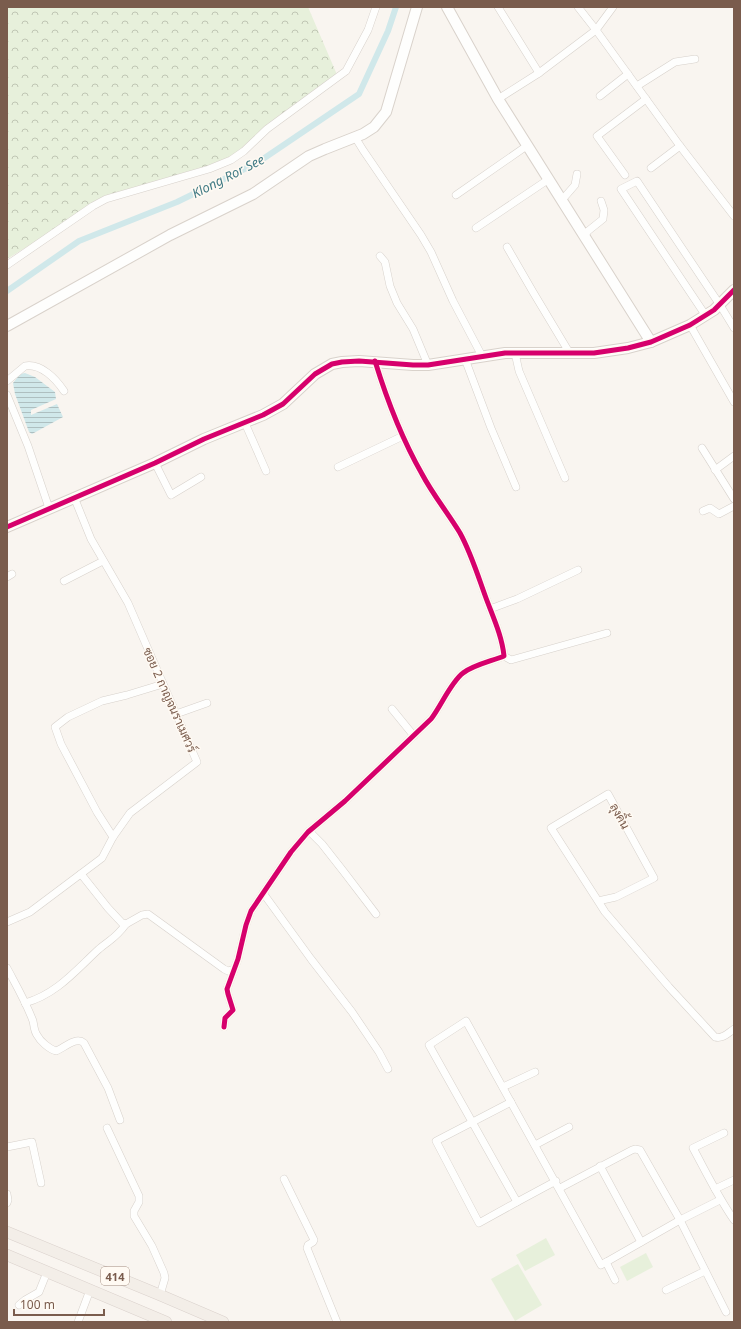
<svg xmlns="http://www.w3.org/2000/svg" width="741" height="1329" font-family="'Noto Sans',Sarabun,sans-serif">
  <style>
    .green { fill: #e7f0db }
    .forest { fill: url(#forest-crowns) }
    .water { fill: url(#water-rules) }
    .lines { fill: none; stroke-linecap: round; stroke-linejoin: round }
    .canal { stroke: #d0e8ea; stroke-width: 6 }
    .street-casing { stroke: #d7d1cb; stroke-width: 8 }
    .secondary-casing { stroke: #d9d2cb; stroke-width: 12 }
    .primary-casing { stroke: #dad1cc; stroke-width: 12 }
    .street { stroke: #fefefd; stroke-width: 7 }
    .secondary { stroke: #fefefd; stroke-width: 10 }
    .primary { stroke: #f3eee8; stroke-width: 11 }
    .cycleway-casing { stroke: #fffaf3; stroke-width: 8 }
    .cycleway { stroke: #d6006c; stroke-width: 5 }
    .labels { text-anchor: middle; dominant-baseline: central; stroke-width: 3; stroke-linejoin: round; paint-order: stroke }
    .shield { fill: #fffaf3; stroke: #a28b7f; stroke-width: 1 }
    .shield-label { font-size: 11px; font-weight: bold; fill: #7a5c4d }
    .street-label { font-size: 12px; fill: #7a5c4d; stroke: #fffaf3 }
    .water-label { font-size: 13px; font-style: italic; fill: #437c86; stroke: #fffaf3 }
  </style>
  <defs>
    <pattern id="forest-crowns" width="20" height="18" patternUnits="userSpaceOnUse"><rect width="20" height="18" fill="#e7f0db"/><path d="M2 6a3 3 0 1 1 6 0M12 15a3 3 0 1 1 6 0" fill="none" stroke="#c0c6b4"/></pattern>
    <pattern id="water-rules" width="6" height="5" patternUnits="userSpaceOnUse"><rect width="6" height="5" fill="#d0e8ea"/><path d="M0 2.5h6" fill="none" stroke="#aebfc0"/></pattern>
  </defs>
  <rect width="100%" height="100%" fill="#f9f5f0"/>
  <g class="green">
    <polygon points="546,1238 555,1255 525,1271 516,1255"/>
    <polygon points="646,1253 653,1267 627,1281 620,1267"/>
    <polygon points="518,1264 542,1305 515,1321 491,1279"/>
  </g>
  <polygon class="forest" points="7,7 308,7 338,77 220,165 93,206 7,259"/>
  <polygon class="water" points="25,373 35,377 55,392 56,399 31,410 31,415 57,404 63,417 32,434 29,432 15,394 13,383 20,374"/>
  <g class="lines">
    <polyline class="canal" points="7,291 79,241 177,202 257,163 359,94 388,31 396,7"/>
    <defs>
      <g id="street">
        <polyline points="498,7 539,73"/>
        <polyline points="578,7 596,30 680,146 734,216"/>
        <polyline points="637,86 675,62 695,59"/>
        <polyline points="600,96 628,74"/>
        <polyline points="498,99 539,73 596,30 613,7"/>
        <polyline points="355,137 363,150 421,235 431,252 453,301 482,356"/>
        <polyline points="651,168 680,146"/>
        <polyline points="625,175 597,136 646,99"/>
        <polyline points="456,195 528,145"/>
        <polyline points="562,200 575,185 577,174"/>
        <polyline points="476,228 549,179"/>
        <polyline points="584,236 588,231 603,219 604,210 601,201"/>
        <polyline points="507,247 533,292 569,352"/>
        <polyline points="380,256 385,262 390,286 397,303 413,329 428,365"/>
        <polyline points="7,265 93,206 106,199 209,169 231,160 244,151 267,129 346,71 368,30 376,7"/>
        <polyline points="706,316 621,189 637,181 720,305 734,328"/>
        <polyline points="690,325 734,402"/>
        <polyline points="515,353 519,371 565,478"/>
        <polyline points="465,359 491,428 516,487"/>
        <path d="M7 381 25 366C41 363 56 379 64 391"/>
        <polyline points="7,395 28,446 49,508"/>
        <polyline points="245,423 266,471"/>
        <polyline points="702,448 734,499"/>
        <polyline points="155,463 171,495 201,477"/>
        <polyline points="338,467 403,436"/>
        <polyline points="715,470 734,456"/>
        <polyline points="703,511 710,508 719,514 734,506"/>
        <polyline points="7,577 12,574"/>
        <polyline points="64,581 103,561"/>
        <polyline points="490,609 517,599 578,570"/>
        <polyline points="504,656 511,660 607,633"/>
        <polyline points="392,709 414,736"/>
        <polyline points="176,714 207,703"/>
        <polyline points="309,831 322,844 344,872 376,914"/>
        <polyline points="113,837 97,812 61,744 55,727 68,717 102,701 127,695 163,684"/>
        <polyline points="81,874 108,908 122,923 126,924 142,915 148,914 224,969 228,971 234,969"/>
        <polyline points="263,893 311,959 352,1012 379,1052 388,1069"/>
        <path d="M598 901 616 897 654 878 608 794 551 828 598 901 605 912 669 987 715 1037C723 1039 728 1033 734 1029"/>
        <polyline points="7,922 30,912 102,858 113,837 130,813 197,762 128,603 91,539 74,497"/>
        <path d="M7 968C16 985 26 1002 33 1021 34 1025 34 1031 37 1035 40 1041 49 1049 56 1051 64 1048 76 1036 84 1043L108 1088 120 1120"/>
        <path d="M25 1003C57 994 76 970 99 949 111 939 116 938 126 924"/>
        <path d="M224 1027 225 1018 233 1010 228 994 227 989 238 959 246 925 251 911 291 852 308 832 345 801 431 719C441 706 451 682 463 673 473 665 492 661 504 656 502 636 493 617 486 598 478 576 471 553 460 533 448 513 433 495 422 474 402 439 387 400 375 361"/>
        <polyline points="503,1087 535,1072"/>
        <polyline points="511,1102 436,1141 479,1223 517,1202"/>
        <polyline points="107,1128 139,1196 139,1202 134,1211 134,1216 152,1246 164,1273 165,1278 160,1295"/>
        <path d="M724 1133 693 1148C706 1172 718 1197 734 1220"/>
        <polyline points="535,1145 569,1127"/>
        <polyline points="7,1147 32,1142 41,1183"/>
        <polyline points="600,1166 641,1242"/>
        <polyline points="284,1179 314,1240 313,1242 308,1245 307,1248 337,1322"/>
        <polyline points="556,1181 517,1202 429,1045 466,1021 601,1265 680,1220 720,1200"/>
        <polyline points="560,1188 632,1150 635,1149 640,1150 680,1220 726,1312"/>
        <polyline points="715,1189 734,1180"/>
        <polyline points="7,1194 8,1200 7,1203"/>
        <polyline points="606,1262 615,1280"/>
        <polyline points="666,1290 705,1271"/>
        <polyline points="19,1305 25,1300 39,1292 47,1272"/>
        <polyline points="78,1322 90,1290"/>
      </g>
      <g id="secondary">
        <polyline points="447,7 498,99 651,342"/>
        <polyline points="7,326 170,235 253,194 309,156 325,149 363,134 374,127 386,112 417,7"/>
        <polyline points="7,527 155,463 204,439 263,415 283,404 315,374 332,364 342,362 359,361 413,365 428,365 505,353 594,353 628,348 651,342 690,325 714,310 734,290"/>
      </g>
      <g id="primary">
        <polyline points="7,1232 160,1295 223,1322"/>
        <polyline points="7,1255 166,1322"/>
      </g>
    </defs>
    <use href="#street" class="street-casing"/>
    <use href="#secondary" class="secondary-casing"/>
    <use href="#primary" class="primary-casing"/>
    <use href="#street" class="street"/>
    <use href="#secondary" class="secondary"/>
    <use href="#primary" class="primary"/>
    <defs>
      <g id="cycleway">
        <polyline points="7,527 155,463 204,439 263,415 283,404 315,374 332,364 342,362 359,361 413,365 428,365 505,353 594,353 628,348 651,342 690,325 714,310 734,290"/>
        <path d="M224 1027 225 1018 233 1010 228 994 227 989 238 959 246 925 251 911 291 852 308 832 345 801 431 719C441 706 451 682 463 673 473 665 492 661 504 656 502 636 493 617 486 598 478 576 471 553 460 533 448 513 433 495 422 474 402 439 387 400 375 361"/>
      </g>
    </defs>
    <use href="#cycleway" class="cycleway-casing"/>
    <use href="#cycleway" class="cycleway"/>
  </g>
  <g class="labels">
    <rect class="shield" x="101" y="1267" width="28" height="18" rx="3"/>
    <g class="shield-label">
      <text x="115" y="1276">414</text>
    </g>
    <g class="street-label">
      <text transform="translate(170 700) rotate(66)">ซอย 2 กาญจนราเมศวร์</text>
      <text transform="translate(620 816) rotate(61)">ลุงคิ้น</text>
    </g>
    <g class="water-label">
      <text transform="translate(228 176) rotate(-27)">Klong Ror See</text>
    </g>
  </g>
  <rect width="741" height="1329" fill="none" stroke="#7a5c4d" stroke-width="16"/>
  <path d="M14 1309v6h90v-6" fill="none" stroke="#7a5c4d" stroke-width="2"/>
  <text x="20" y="1309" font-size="12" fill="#7a5c4d" stroke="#fffaf3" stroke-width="3" paint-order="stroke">100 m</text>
</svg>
